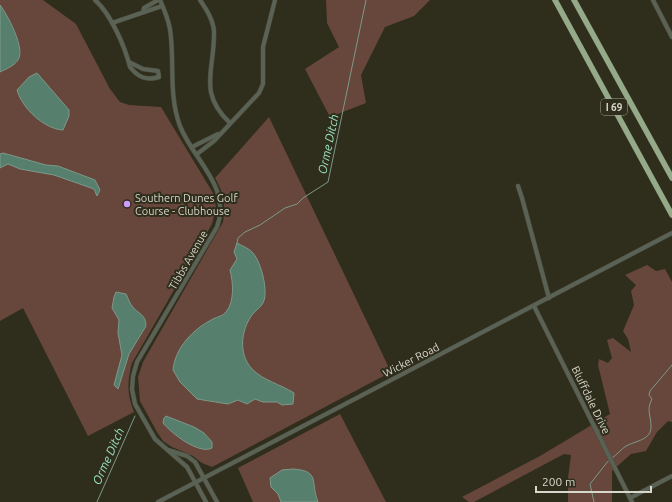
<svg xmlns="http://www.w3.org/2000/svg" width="672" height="502" font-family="Ubuntu,sans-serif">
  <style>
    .green { fill: #67473b }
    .water { fill: #567f6d; stroke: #7d998a }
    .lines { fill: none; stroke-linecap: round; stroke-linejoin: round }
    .stream { stroke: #7d998a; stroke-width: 1 }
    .minor-casing { stroke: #4a4838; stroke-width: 5 }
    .highway-casing { stroke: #4a4838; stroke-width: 6 }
    .minor { stroke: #596254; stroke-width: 4 }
    .highway { stroke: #95aa88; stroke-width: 5.5 }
    .poi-dot { fill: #d09dff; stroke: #2f2d1c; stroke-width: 1.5 }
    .labels { text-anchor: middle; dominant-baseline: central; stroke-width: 4; stroke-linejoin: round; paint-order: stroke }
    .shield { fill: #2f2d1c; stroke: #a5a497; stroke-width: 1 }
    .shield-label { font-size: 10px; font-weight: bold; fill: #d8d7cc }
    .poi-label { font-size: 11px; fill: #d8d7cc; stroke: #2f2d1c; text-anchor: start }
    .street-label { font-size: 11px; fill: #d8d7cc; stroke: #2f2d1c }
    .water-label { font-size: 12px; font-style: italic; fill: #9be2c2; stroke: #2f2d1c }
  </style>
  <rect width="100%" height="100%" fill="#2f2d1c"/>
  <g class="green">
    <path d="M0 0H43L76 24 110 89 120 102 129 105 161 107 213 193 216 207 212 224 132 363C127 381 127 395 134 412L88 436 23 308 0 321Z"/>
    <polygon points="326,0 430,0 414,16 385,27 361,75 366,103 330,117 305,69 339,47 327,23"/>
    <path d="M269 117 391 372 212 467 202 463 193 456 172 447 163 441 157 432 140 401 138 377 143 362 223 222C226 206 224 193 215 178Z"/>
    <polygon points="647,265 656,271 665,269 672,282 672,422 668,421 657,432 646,451 631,454 612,471 612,502 568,502 568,478 571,455 564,454 474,502 469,502 462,497 540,456 610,414 598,365 599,359 608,363 612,358 607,340 613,338 631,352 628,339 623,331 634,305 631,291 636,285 625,275"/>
    <polygon points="340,414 386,502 253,502 238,468"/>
  </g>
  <g class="water">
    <path d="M0 5C7 14 26 49 18 60 14 66 6 69 0 72Z"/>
    <path d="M37 73 69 110V116L63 130C44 129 22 108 17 90L29 77Z"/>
    <polygon points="3,153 46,165 58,166 95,180 100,190 97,196 94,189 54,175 20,169 8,164 0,168 0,154"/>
    <path d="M237 243C242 246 249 248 253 253 261 262 269 292 263 303 260 308 255 311 252 315 241 330 238 354 252 369 264 381 280 384 294 393L293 404 282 405 277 402H263L255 399 247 404 238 400 228 404 197 399 180 382 173 370C175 348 193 329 213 319 217 317 223 316 226 312 235 301 233 282 230 270L237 259 234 252Z"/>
    <path d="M116 292 126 294C128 298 129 302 132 306 138 314 146 314 146 326L129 354 118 389 114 385 122 355 118 333 119 320 112 308 114 297Z"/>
    <path d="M166 416 194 427 204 433 212 442V448C199 455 171 433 163 423L164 418Z"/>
    <path d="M293 469C321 471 310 482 318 502H281L278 494 271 487 270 478 282 470Z"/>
  </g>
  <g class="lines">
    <g class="stream">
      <polyline points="237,243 238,238 245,232 260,225 285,208 297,204 303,198 328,182 366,0"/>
      <path d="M612 458C617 455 621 449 626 446 635 441 652 440 651 426 651 416 646 410 652 399L649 395 650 391 672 365"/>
      <polyline points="97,502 135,416"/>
      <polyline points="594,502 590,484 609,460"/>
    </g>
    <defs>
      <g id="minor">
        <path d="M95 0C111 14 125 47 130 67 138 77 146 81 159 77L158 71 143 69 129 62"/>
        <path d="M160 0C164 9 168 19 170 29 175 61 168 94 180 126 193 160 232 187 217 227L137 362 133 376 132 389 135 404 155 439 187 467 206 502"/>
        <path d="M200 0C206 9 213 19 214 31 215 70 197 92 230 123"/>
        <polyline points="653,0 672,37"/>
        <polyline points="143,12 144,8 158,0"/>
        <polyline points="112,23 162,6"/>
        <polyline points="192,147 218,134"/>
        <polyline points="197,154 214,141 259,93 263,84 263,47 275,0"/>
        <polyline points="518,186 522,198 549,298"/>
        <polyline points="534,306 632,502"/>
        <polyline points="168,450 187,456 195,462 217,502"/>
        <polyline points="630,498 672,476"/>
        <polyline points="158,502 672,233"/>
      </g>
      <g id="highway">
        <polyline points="555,0 672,215"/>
        <polyline points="574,0 672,178"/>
      </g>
    </defs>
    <use href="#minor" class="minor-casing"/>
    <use href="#highway" class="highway-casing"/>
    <use href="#minor" class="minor"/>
    <use href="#highway" class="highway"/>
  </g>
  <circle class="poi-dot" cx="127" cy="204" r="4"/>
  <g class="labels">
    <rect class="shield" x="601" y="99" width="26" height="16" rx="3"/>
    <g class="shield-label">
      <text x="614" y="107">I 69</text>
    </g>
    <g class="poi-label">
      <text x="135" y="198">Southern Dunes Golf<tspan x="135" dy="13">Course - Clubhouse</tspan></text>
    </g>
    <g class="street-label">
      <text transform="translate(188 260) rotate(-60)">Tibbs Avenue</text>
      <text transform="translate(411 360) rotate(-27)">Wicker Road</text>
      <text transform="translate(591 400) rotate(64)">Bluffdale Drive</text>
    </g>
    <g class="water-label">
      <text transform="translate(328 144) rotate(-78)">Orme Ditch</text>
      <text transform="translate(108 456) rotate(-66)">Orme Ditch</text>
    </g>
  </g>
  <path d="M536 486v6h115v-6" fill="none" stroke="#d8d7cc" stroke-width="2"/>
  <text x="542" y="486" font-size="12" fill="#d8d7cc" stroke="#2f2d1c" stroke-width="3" paint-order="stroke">200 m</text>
</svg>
